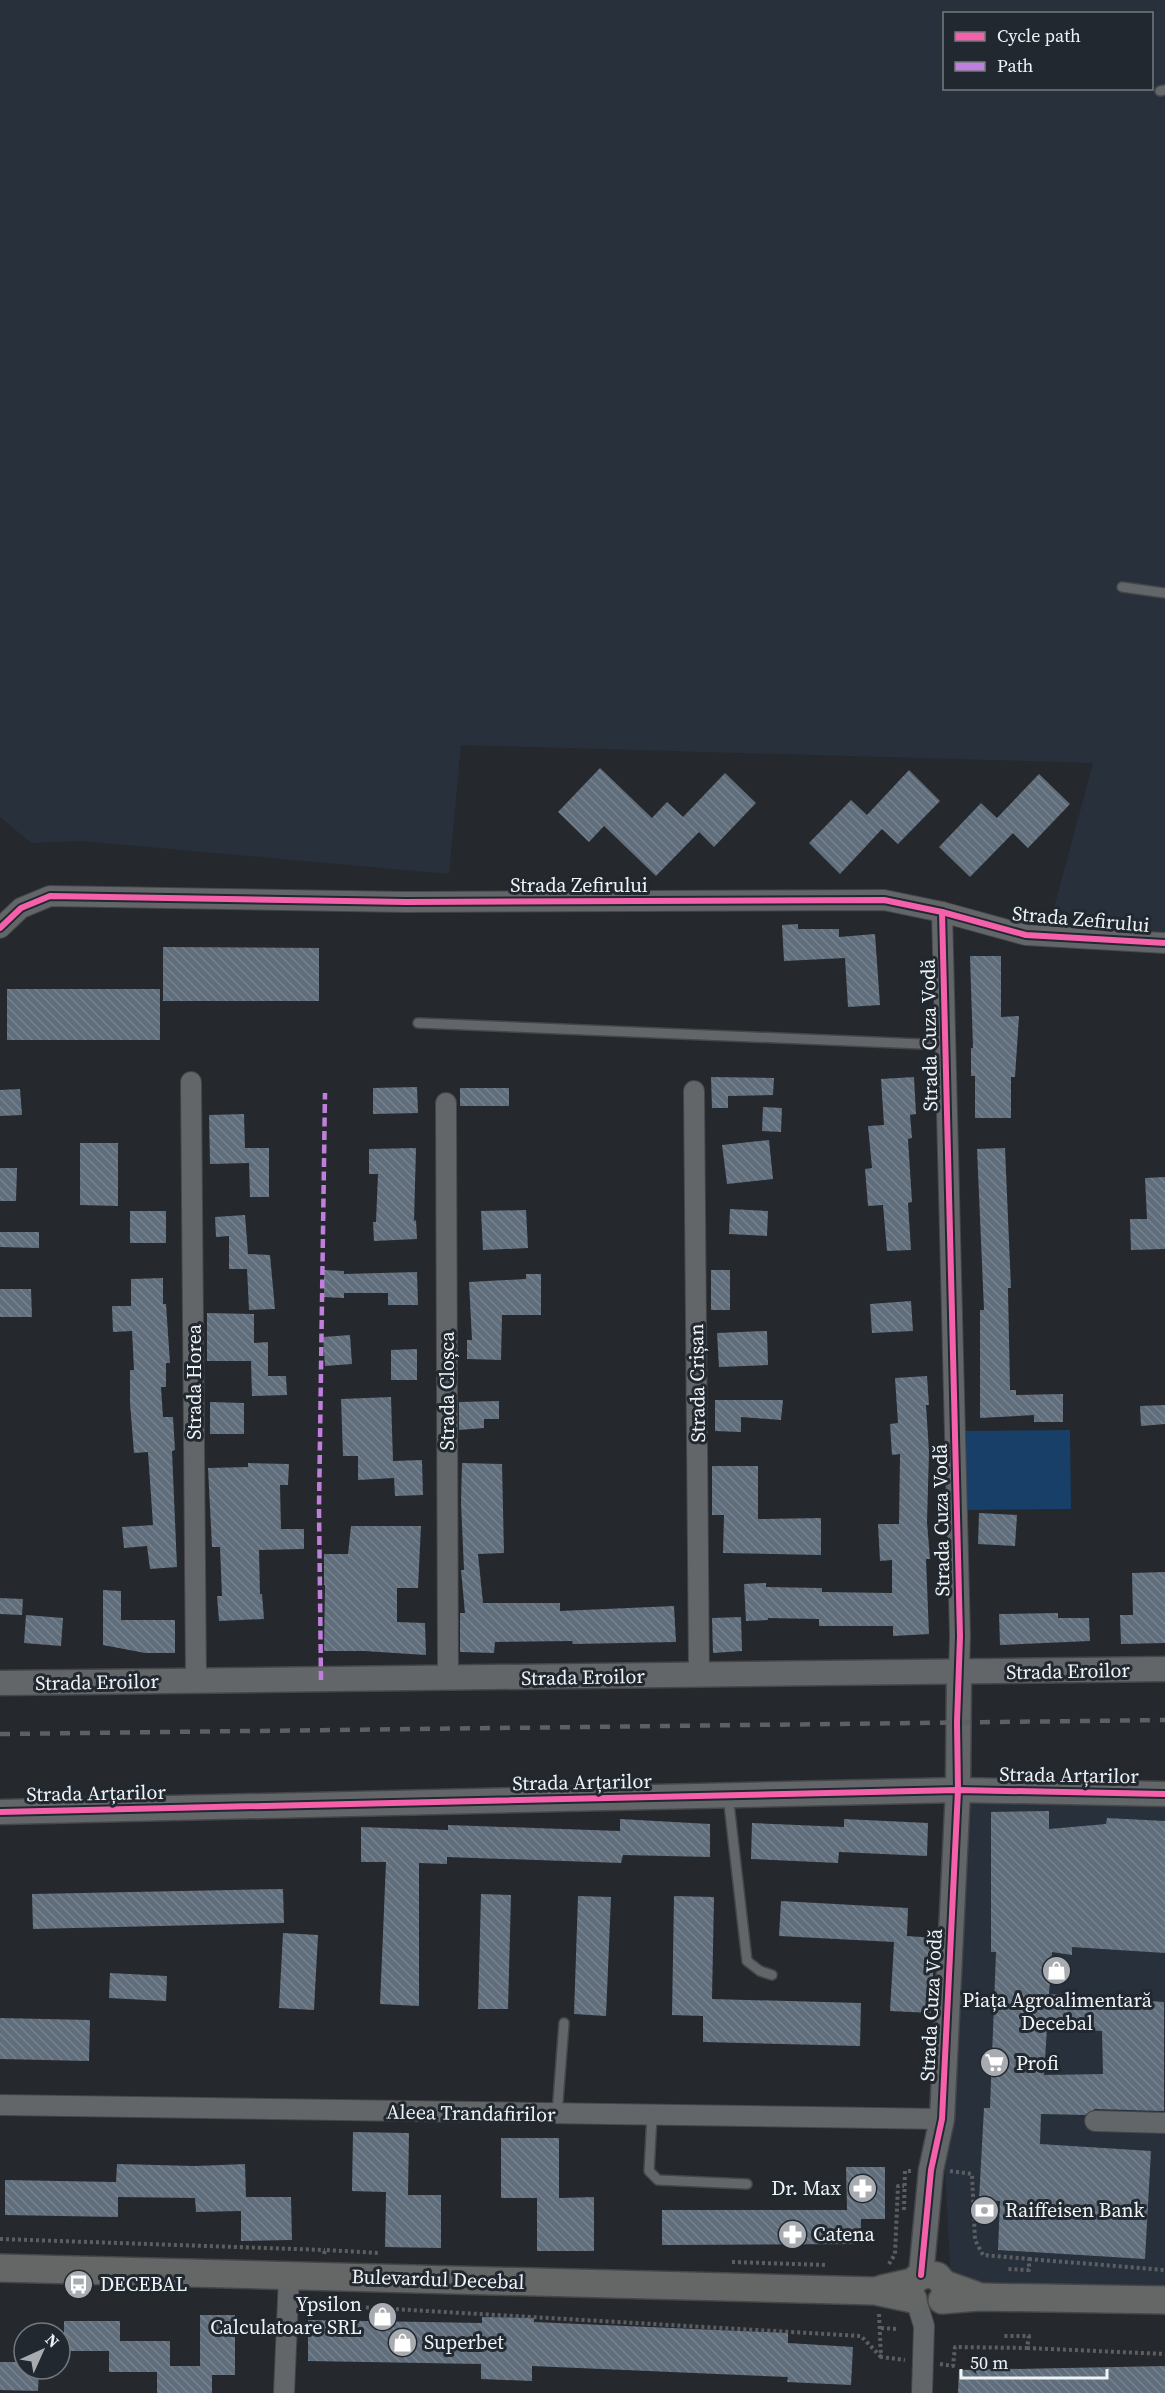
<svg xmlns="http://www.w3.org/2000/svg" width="1165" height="2393" font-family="'Source Serif 4',serif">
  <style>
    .built { fill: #27303b; fill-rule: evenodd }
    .green { fill: #173f67 }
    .building { fill: url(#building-back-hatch); fill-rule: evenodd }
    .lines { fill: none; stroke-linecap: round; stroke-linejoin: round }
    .service-casing { stroke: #444649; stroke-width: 12 }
    .minor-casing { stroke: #444649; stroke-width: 22 }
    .tertiary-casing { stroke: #444649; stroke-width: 27 }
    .secondary-casing { stroke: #444649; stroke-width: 30 }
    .path { stroke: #5c5f62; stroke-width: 4; stroke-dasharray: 3 3; stroke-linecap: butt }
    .service { stroke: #636669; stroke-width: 9 }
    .minor { stroke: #636669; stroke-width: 20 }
    .tertiary { stroke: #636669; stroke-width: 24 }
    .secondary { stroke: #646766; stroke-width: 27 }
    .rail { stroke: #5e6063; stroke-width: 4.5; stroke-dasharray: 10 10; stroke-linecap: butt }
    .quiet { stroke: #c07fdc; stroke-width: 4.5; stroke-dasharray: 9 4.5; stroke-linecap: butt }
    .cycleway-casing { stroke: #22282f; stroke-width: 10 }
    .cycleway { stroke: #f560ab; stroke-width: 6 }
    .labels { text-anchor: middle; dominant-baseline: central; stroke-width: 6; stroke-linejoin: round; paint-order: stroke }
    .street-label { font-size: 20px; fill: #eef3f7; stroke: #22282f }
    .poi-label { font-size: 20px; fill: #eef3f7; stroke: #22282f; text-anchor: start }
  </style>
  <defs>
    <pattern id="building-back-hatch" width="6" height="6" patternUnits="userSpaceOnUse" patternTransform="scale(1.5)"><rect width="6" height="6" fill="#606d7b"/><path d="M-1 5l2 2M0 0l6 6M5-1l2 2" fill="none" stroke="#77828e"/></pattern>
  </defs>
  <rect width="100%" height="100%" fill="#25282c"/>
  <g class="built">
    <path d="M0 0H1165V942L1054 908 1093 763 461 745 449 874 82 841 31 843 0 817ZM944 14H1152V88H944Z"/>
    <polygon points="958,1790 1165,1794 1165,2300 951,2281 942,2119"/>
  </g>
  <polygon class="green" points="1070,1430 1071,1509 966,1510 965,1431"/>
  <g class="building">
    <polygon points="600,768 652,818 667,802 683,817 725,773 756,803 714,847 699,832 656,876 604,826 589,842 558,812"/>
    <polygon points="909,770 940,801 898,844 882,829 840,874 809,843 851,800 867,815"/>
    <polygon points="1039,774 1070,804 1028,848 1013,833 970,877 939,847 981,803 997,818"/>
    <polygon points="798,924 798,929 839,929 839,937 875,934 880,1005 848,1007 845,958 784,961 782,925"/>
    <polygon points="163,947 319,948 319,1001 163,1001"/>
    <polygon points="970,956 1001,956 1001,1017 1019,1016 1015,1077 1011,1077 1011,1118 975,1118 975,1076 971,1076 971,1048 973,1048"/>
    <rect x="7" y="989" width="153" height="51"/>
    <polygon points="711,1077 774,1078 773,1095 728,1096 728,1108 712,1108"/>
    <polygon points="914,1077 916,1114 910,1115 912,1138 908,1139 912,1202 908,1203 911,1250 887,1251 883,1205 868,1206 865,1169 872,1168 868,1126 884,1125 881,1079"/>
    <polygon points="417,1087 418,1113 373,1114 373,1088"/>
    <rect x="460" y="1088" width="49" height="18"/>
    <polygon points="20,1089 22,1115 0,1116 0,1090"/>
    <polygon points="763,1107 782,1108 781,1132 762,1131"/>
    <polygon points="244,1114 245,1148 269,1148 269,1197 250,1197 249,1163 210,1164 209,1115"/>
    <polygon points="769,1140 773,1179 727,1184 722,1145"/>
    <polygon points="80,1143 118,1143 118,1206 80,1205"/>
    <polygon points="416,1148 414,1221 416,1220 417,1239 374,1241 373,1222 376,1222 378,1174 369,1174 369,1149"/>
    <polygon points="1005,1148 1011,1288 1008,1288 1010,1390 1016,1390 1016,1395 1063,1394 1063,1422 1034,1422 1034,1415 980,1418 980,1310 984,1310 977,1149"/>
    <polygon points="0,1168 17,1168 16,1201 0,1201"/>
    <polygon points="1165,1177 1165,1249 1131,1250 1130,1219 1147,1219 1145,1178"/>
    <polygon points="730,1209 768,1211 767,1236 729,1234"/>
    <polygon points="526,1210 528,1248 483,1250 481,1211"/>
    <rect x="130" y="1211" width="36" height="32"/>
    <polygon points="245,1215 248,1254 270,1255 275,1309 249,1310 247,1269 229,1269 229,1236 216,1237 215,1217"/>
    <polygon points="0,1232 39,1232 39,1248 0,1247"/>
    <polygon points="324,1270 344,1271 344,1274 417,1272 418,1305 388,1305 388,1293 344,1293 344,1298 324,1297"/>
    <rect x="711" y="1270" width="19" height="40"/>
    <polygon points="526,1274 541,1274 541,1315 502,1315 501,1360 467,1359 467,1340 472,1340 469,1282 526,1279"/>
    <polygon points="163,1278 163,1304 166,1304 170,1363 166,1363 166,1387 161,1387 163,1417 173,1417 175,1450 172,1451 177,1567 150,1569 147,1546 124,1548 122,1527 153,1525 148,1452 134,1453 130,1403 130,1370 134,1370 132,1331 113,1332 112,1306 131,1306 131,1279"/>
    <polygon points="0,1289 31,1289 32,1317 0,1317"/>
    <polygon points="911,1301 913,1331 872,1333 870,1304"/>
    <polygon points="207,1313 254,1314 254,1343 268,1342 268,1376 286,1376 287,1395 252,1396 251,1361 207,1361"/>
    <polygon points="767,1331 768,1365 719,1367 717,1333"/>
    <polygon points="350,1335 352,1364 325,1366 323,1337"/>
    <polygon points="417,1349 417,1380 391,1380 391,1350"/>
    <polygon points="927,1376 929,1405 926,1405 929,1452 927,1522 930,1559 926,1559 929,1634 893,1636 893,1626 819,1626 819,1619 768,1618 768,1620 746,1621 744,1584 766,1583 766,1587 822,1588 822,1592 892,1593 892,1560 880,1561 878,1524 899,1524 900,1454 892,1455 890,1424 898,1423 895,1378"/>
    <polygon points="391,1397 393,1461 422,1460 423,1495 395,1496 394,1478 358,1480 358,1456 343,1456 341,1399"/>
    <polygon points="715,1400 783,1400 781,1420 741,1417 741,1432 715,1431"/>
    <polygon points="499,1401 499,1419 484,1419 484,1428 459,1430 459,1402"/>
    <polygon points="210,1402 244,1403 244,1434 210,1434"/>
    <polygon points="1165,1405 1165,1424 1141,1426 1140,1406"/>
    <polygon points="248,1463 289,1464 288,1485 280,1485 281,1529 304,1529 304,1549 259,1550 260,1594 262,1594 264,1619 219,1621 217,1596 222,1596 220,1547 212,1547 208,1468 248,1467"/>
    <polygon points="462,1463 502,1464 504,1553 478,1554 483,1603 560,1603 560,1611 674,1606 676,1642 573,1644 572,1641 495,1642 494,1653 460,1652 460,1613 465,1613 461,1570 464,1570 461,1503"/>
    <polygon points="712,1466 758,1466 758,1519 821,1518 821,1555 723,1553 724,1515 712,1515"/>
    <polygon points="979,1513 1017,1515 1015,1546 978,1544"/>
    <polygon points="351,1526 421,1526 418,1588 397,1588 397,1622 425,1623 426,1655 364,1651 324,1651 325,1585 324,1585 324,1554 348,1554"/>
    <polygon points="1165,1572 1165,1643 1121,1644 1120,1615 1133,1615 1132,1573"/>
    <polygon points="103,1590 121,1591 121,1620 175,1620 175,1653 145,1653 103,1645"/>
    <polygon points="0,1598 23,1599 22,1615 0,1614"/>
    <polygon points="1058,1613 1058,1618 1089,1618 1090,1641 1000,1645 999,1614"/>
    <polygon points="26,1615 63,1618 61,1646 24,1643"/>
    <polygon points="741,1617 742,1651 713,1653 712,1618"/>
    <path d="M1049 1811V1829L1106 1824 1107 1818 1165 1821V1953L1072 1947V1955L1052 1952 1049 1994 1164 2002V2111L1095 2109 1085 2115 1041 2114 1040 2144 1151 2151 1145 2259 998 2250 1000 2201 979 2200 984 2108H990L996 1952H991V1812ZM1047 2028 1102 2031 1103 2074 1044 2075Z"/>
    <polygon points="620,1819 710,1824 710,1857 623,1855 621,1863 447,1857 447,1864 419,1863 419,2006 380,2004 386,1862 361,1862 361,1827 448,1830 448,1825 620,1831"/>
    <polygon points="844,1819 928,1823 927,1856 839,1852 838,1863 751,1859 752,1823 844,1827"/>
    <polygon points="283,1889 284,1923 33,1929 32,1894"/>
    <polygon points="481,1894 511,1895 508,2009 478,2009"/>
    <polygon points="578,1896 611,1897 606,2016 574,2014"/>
    <polygon points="674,1896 714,1897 712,1999 861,2003 860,2046 703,2042 703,2016 672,2015"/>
    <polygon points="781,1901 908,1908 907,1936 935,1938 931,2013 890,2011 894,1942 779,1936"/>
    <polygon points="283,1933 318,1935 314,2010 279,2008"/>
    <polygon points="110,1973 167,1976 166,2001 109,1998"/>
    <polygon points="0,2018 90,2020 89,2061 0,2059"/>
    <polygon points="353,2132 409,2133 408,2195 441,2195 441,2248 385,2247 386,2192 352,2191"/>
    <polygon points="501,2138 559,2138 559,2198 594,2197 594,2251 537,2251 537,2198 501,2198"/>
    <polygon points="117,2164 195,2166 245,2164 246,2197 291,2197 292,2240 241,2241 241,2211 196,2212 195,2198 118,2197 118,2217 5,2215 5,2180 116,2182"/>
    <polygon points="846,2167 885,2167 885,2219 861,2219 861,2244 662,2245 662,2210 847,2210"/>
    <polygon points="200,2315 235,2315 235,2375 212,2375 212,2393 157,2393 157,2372 109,2372 109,2351 64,2351 64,2321 120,2321 120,2341 170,2341 170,2366 200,2366"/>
    <polygon points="482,2317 534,2318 534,2322 788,2333 788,2343 853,2347 851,2385 787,2382 788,2377 532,2366 532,2381 481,2379 481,2364 308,2361 308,2320 482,2323"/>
    <polygon points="0,2362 24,2362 24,2369 39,2369 38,2391 0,2390"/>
    <polygon points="1165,2366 1165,2393 958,2393 959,2370"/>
  </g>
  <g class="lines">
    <defs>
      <g id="service">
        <polyline points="1160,91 1165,90"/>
        <polyline points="1122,587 1165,593"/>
        <polyline points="418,1023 945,1045"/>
        <polyline points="728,1795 747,1961 760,1971 772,1975"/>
        <polyline points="557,2114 564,2023"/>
        <polyline points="652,2115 649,2171 658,2180 747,2184"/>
      </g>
      <g id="minor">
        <polyline points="942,912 960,1636 959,1673"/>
        <polyline points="0,928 21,908 50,896 406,902 884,900 942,912 1026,935 1165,943"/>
        <polyline points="191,1082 196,1681"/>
        <polyline points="694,1091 699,1676"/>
        <polyline points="446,1103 448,1678"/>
        <polyline points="0,2105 942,2119"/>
        <polyline points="1095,2121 1165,2123"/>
        <polyline points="917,2303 924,2326 922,2393"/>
        <polyline points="284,2393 289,2276"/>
      </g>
      <g id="tertiary">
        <polyline points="0,1683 1165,1669"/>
        <polyline points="0,1812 958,1790 1165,1794"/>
        <polyline points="921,2275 931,2170 942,2119 958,1790 959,1673"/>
      </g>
      <g id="secondary">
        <polyline points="0,2268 875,2291 913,2299"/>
        <polyline points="882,2289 913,2282 917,2278 926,2274 937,2276 944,2284 975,2295"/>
        <polyline points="942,2300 979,2297 1165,2300"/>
      </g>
    </defs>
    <use href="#service" class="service-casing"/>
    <use href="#minor" class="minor-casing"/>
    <use href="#tertiary" class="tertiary-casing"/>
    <use href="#secondary" class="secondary-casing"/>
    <g class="path">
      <polyline points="950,2171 972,2174 975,2240 983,2255 1029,2259 1029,2270 1006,2269"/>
      <polyline points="904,2210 905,2171 912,2171"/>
      <polyline points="0,2239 325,2250"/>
      <polyline points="324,2254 325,2250 380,2253"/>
      <polyline points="1029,2259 1165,2270"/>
      <polyline points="732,2262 826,2265"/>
      <polyline points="889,2264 895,2254 898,2186 904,2186"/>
      <polyline points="306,2304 861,2336 881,2357"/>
      <polyline points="879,2314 881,2357 905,2360"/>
      <polyline points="881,2328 897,2329"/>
      <polyline points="1027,2348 1165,2354"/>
      <polyline points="940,2364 953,2366 955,2347 1027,2348 1029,2336 1002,2336"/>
    </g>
    <use href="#service" class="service"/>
    <use href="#minor" class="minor"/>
    <use href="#tertiary" class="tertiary"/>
    <use href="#secondary" class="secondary"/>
    <polyline class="rail" points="0,1734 1165,1720"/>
    <polyline class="quiet" points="321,1680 319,1509 325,1093"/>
    <defs>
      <g id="cycleway">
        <polyline points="0,928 21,908 50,896 406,902 884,900 942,912 1026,935 1165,943"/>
        <polyline points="0,1812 958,1790 1165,1794"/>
        <polyline points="921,2275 931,2170 942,2119 958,1790 957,1722 960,1636 942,912"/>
      </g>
    </defs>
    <use href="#cycleway" class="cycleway-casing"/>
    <use href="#cycleway" class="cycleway"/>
  </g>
  <defs>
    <symbol id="shop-disc" viewBox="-11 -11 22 22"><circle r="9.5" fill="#a8acb0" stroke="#22282f"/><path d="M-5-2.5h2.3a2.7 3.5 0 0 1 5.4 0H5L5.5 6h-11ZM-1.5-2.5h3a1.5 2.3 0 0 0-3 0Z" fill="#fff"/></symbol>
    <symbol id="supermarket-disc" viewBox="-11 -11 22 22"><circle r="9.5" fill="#a8acb0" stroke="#22282f"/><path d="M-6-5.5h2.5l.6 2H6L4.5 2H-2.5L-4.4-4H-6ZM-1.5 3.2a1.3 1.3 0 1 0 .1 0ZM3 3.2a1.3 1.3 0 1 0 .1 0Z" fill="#fff"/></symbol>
    <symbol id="pharmacy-disc" viewBox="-11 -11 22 22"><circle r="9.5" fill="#a8acb0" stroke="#22282f"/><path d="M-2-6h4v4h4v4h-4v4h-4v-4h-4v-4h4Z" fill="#fff"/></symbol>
    <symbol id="bank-disc" viewBox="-11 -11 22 22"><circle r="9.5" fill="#a8acb0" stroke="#22282f"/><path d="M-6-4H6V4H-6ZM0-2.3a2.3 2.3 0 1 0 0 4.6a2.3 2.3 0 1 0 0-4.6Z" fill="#fff"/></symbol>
    <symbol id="bus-disc" viewBox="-11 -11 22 22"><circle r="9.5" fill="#a8acb0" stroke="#22282f"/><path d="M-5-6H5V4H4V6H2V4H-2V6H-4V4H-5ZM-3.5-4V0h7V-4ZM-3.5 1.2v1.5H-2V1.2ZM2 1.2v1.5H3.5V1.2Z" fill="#fff"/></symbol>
  </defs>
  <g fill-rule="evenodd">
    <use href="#shop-disc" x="1040" y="1954" width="33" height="33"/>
    <use href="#supermarket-disc" x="978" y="2046" width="33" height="33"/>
    <use href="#pharmacy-disc" x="846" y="2172" width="33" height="33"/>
    <use href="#bank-disc" x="968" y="2194" width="33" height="33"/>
    <use href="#pharmacy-disc" x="776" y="2218" width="33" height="33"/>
    <use href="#bus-disc" x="62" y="2268" width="33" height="33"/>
    <use href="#shop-disc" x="366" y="2300" width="33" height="33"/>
    <use href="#shop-disc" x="386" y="2326" width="33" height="33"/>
  </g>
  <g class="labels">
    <g class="street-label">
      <text x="579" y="885">Strada Zefirului</text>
      <text transform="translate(1081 919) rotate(5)">Strada Zefirului</text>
      <text transform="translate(929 1035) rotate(-91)">Strada Cuza Vodă</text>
      <text transform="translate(194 1382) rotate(-90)">Strada Horea</text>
      <text transform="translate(697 1383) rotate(-91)">Strada Crișan</text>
      <text transform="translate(447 1391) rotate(-90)">Strada Cloșca</text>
      <text transform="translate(941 1520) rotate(-91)">Strada Cuza Vodă</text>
      <text transform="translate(1068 1671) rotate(-1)">Strada Eroilor</text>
      <text transform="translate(583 1677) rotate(-1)">Strada Eroilor</text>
      <text transform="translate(97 1682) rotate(-1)">Strada Eroilor</text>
      <text transform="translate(1069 1775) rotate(1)">Strada Arțarilor</text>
      <text transform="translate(582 1782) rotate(-1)">Strada Arțarilor</text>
      <text transform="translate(96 1793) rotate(-1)">Strada Arțarilor</text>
      <text transform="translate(931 2005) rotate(-87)">Strada Cuza Vodă</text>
      <text transform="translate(471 2113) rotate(1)">Aleea Trandafirilor</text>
      <text transform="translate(438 2279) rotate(2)">Bulevardul Decebal</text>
    </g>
    <g class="poi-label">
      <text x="1057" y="2000" text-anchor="middle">Piața Agroalimentară<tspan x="1057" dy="23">Decebal</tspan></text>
      <text x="1016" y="2063">Profi</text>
      <text x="841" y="2188" text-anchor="end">Dr. Max</text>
      <text x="1005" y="2210">Raiffeisen Bank</text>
      <text x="813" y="2234">Catena</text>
      <text x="100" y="2284">DECEBAL</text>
      <text x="362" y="2304" text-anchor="end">Ypsilon<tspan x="362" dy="23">Calculatoare SRL</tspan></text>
      <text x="424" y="2342">Superbet</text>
    </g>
  </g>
  <rect x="943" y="12" width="210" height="78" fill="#22282f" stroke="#74797f" stroke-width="1.5"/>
  <rect x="955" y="32" width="30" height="9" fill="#f560ab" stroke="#74797f" stroke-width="1.5"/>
  <text x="997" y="42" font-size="18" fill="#eef3f7">Cycle path</text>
  <rect x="955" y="62" width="30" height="9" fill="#c07fdc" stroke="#74797f" stroke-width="1.5"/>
  <text x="997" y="72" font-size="18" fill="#eef3f7">Path</text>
  <g transform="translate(42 2351) rotate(45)"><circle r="28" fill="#22282f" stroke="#74797f" stroke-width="1.5"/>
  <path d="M0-4.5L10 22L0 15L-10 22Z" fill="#a8acb0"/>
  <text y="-9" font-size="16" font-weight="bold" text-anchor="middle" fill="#eef3f7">N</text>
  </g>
  <path d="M961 2369v9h146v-9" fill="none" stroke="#eef3f7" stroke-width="3"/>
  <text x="970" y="2369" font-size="18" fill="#eef3f7" stroke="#22282f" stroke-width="4.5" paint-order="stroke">50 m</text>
</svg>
